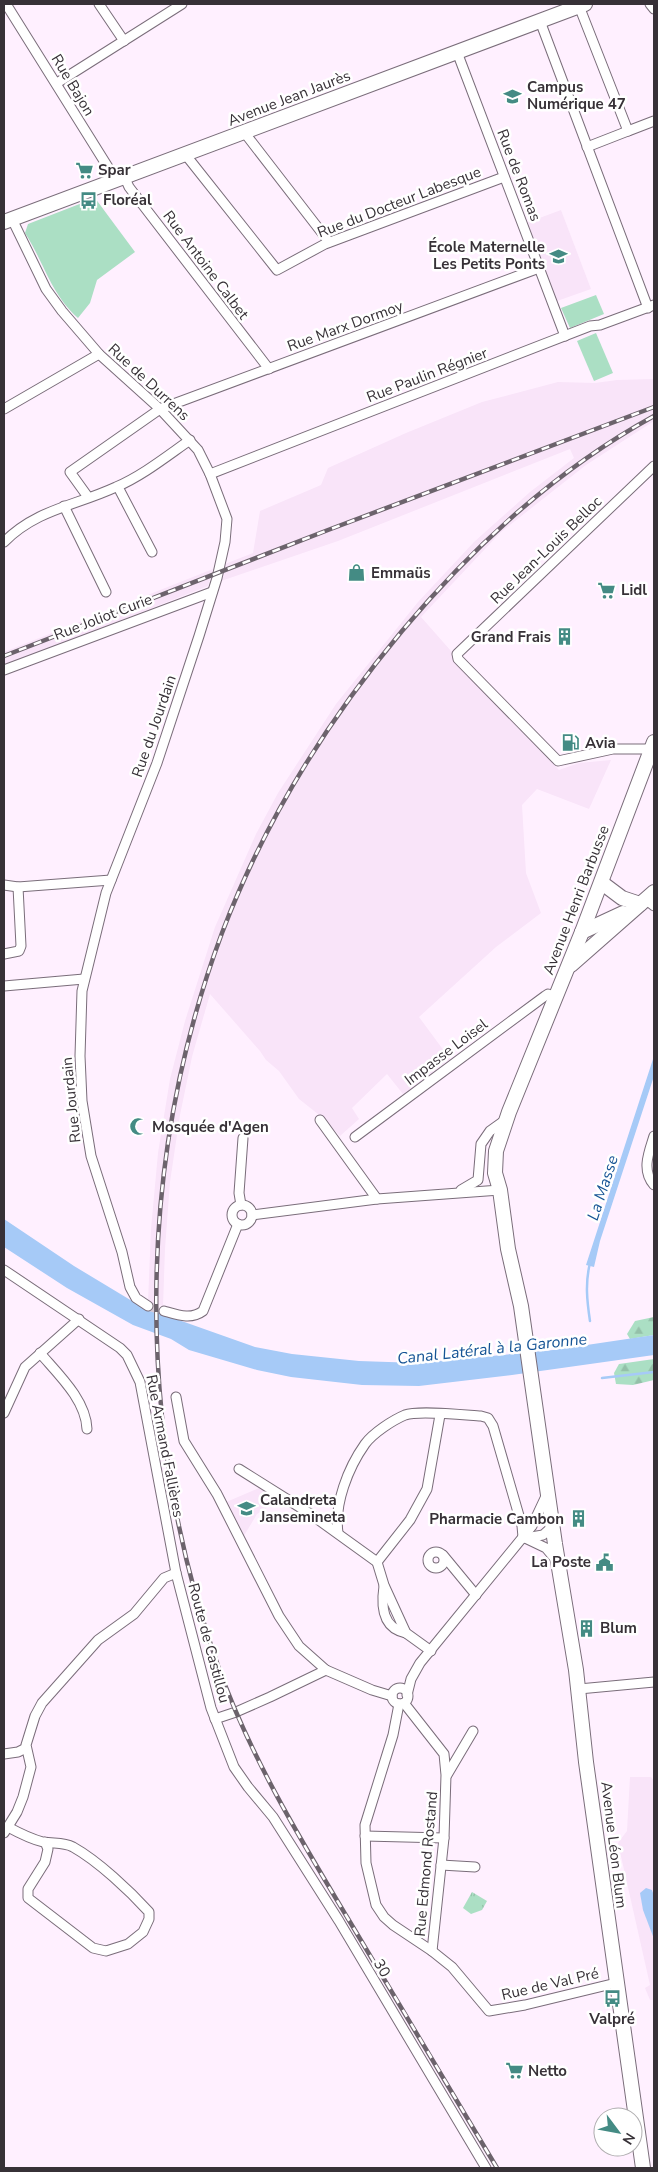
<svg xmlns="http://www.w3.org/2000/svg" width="658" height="2172" font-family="'Nunito Sans',sans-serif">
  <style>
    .built { fill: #f9e4f9 }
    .grass { fill: #abdfc4 }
    .forest { fill: url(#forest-firs) }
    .park { fill: url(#park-tufts) }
    .water { fill: #a6caf7 }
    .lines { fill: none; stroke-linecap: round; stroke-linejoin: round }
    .stream { stroke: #a6caf7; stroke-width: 2.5 }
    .minor-tunnel { stroke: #d7cad7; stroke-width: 9; stroke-dasharray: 9 4.5; stroke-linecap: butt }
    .minor-casing { stroke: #7a6d7a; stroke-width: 11 }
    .primary-casing { stroke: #7a6d7a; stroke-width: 16 }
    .minor { stroke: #fff; stroke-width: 9 }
    .primary { stroke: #fff; stroke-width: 14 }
    .rail-casing { stroke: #6c636c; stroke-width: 4.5 }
    .rail { stroke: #fff; stroke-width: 2.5; stroke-dasharray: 8; stroke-linecap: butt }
    .labels { text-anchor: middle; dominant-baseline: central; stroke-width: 5; stroke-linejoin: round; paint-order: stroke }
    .street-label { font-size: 15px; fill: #373137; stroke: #fff }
    .poi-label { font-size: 15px; font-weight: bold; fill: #373137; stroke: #fff; text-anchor: start }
    .water-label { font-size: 16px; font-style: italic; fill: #165495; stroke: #fff }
  </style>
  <defs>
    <pattern id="forest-firs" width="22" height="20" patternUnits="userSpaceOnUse" patternTransform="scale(1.25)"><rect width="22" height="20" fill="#abdfc4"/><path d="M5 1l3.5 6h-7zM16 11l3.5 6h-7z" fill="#94c0a9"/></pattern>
    <pattern id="park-tufts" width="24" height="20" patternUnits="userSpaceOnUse" patternTransform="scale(1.25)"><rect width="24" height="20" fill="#abdfc4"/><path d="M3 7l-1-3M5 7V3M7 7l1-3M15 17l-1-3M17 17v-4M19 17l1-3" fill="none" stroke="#94c0a9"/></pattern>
  </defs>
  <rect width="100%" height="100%" fill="#fff0ff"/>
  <g class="built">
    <polygon points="561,210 591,289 557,301 526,223"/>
    <polygon points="654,379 654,421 586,465 501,532 421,617 451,651 454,662 559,770 579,763 611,760 589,809 537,789 522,805 526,873 541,913 496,947 419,1017 450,1059 403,1094 387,1074 352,1108 359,1119 340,1136 323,1118 299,1099 279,1071 266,1060 260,1051 210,994 192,1057 180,1115 170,1182 165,1249 163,1306 148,1302 151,1229 158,1153 170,1079 185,1021 215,927 256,834 278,793 336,704 418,602 474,542 530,492 574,458 570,449 338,541 221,581 225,564 253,553 260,511 321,485 328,468 406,433 482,402 558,382 595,383 617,380"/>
    <polygon points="213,569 208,586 4,666 4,652"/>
    <polygon points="259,1488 278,1501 257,1514 242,1539 224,1503"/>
    <polygon points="630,1777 651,1777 654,1781 654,2000 650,2000 645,1988 650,1985 618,1843 627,1831"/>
  </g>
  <g class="grass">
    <path d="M95 198 135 252 97 280 90 303 78 318C50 293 44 262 25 233L28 224Z"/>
    <polygon points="596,295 604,314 570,328 561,308"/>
    <polygon points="596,333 613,373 594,381 577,341"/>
  </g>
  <g class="forest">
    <polygon points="654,1317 654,1335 630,1339 627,1334 635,1321"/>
    <polygon points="654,1359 654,1380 633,1385 616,1384 614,1373 619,1364"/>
  </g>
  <polygon class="park" points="472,1892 487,1901 482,1910 471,1914 463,1908"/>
  <g class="water">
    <polygon points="654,1056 654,1076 600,1241 594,1267 586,1265"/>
    <polygon points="4,1219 74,1266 142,1307 255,1347 292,1354 359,1361 418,1363 553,1350 654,1335 654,1355 512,1375 419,1386 362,1385 291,1377 257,1370 189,1350 171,1339 133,1325 67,1288 4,1247"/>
    <polygon points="646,1888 652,1890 654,1896 654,1939 643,1910 640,1893"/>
  </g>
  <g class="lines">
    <g class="stream">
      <path d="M590 1321C587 1301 585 1283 590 1263"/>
      <polyline points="602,1378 654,1372"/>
    </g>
    <polyline class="minor-tunnel" points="148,1306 164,1311"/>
    <defs>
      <g id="minor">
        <polyline points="6,4 111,172 113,181"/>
        <polyline points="99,4 124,41"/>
        <polyline points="650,4 654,9"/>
        <polyline points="579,6 628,131 587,147"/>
        <polyline points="540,21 648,308"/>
        <polyline points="457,52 565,336"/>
        <polyline points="57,83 182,4"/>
        <polyline points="628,131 654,121"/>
        <polyline points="244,132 329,242"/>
        <polyline points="185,154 277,270 325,244 504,177"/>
        <polyline points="124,176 129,187 269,369"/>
        <polyline points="12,219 46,289 62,311 99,354 160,409 198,450 210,474 227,519 225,542 217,578 199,636 157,763 106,893 82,991 80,1056 82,1101 91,1156 122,1252 130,1287 136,1298 148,1306"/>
        <polyline points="4,409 99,354"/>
        <polyline points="210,474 590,326 600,325 654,305"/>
        <polyline points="118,487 152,552"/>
        <polyline points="88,497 70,472 160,409 539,268"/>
        <polyline points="64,506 106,592"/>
        <path d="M4 542C37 509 75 506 116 487 142 476 167 456 190 440"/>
        <polyline points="4,670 212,592"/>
        <polyline points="651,749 613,749 558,761 458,659 457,654 654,466"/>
        <polyline points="4,885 18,887 111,880"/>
        <polyline points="645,899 654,906"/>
        <polyline points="4,954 19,951 21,946 18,887"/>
        <polyline points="4,986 84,979"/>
        <polyline points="320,1120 377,1199 500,1190"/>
        <path d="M654 1136C649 1152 641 1170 654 1185"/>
        <polyline points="355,1137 545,996 548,994 555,997"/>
        <polyline points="461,1190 478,1180 481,1144 490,1131 504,1121"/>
        <circle cx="242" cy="1215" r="10"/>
        <polyline points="241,1205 239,1193 243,1138"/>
        <polyline points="252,1215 377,1199"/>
        <polyline points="4,1270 120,1348 127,1355 140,1382 176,1573 211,1708 234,1767 248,1787 273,1817 339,1921 486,2168"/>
        <path d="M164 1311C178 1315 191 1320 203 1311L238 1224"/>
        <path d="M40 1353C58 1374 86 1400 87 1429"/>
        <polyline points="176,1397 184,1441 217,1494 279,1616 299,1646 326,1670"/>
        <polyline points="4,1413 25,1367 79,1319"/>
        <polyline points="239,1469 309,1513 377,1562"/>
        <path d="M338 1533C334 1504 348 1468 365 1444 373 1433 393 1420 405 1415 418 1410 465 1415 481 1416L488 1418 493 1426 522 1526 523 1537"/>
        <polyline points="523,1537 546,1548 557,1561"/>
        <polyline points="525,1538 543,1535 553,1526"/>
        <circle cx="436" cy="1560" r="8"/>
        <polyline points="443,1555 476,1595"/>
        <path d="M384 1586C381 1606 382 1628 406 1633"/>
        <polyline points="431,1651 406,1633 384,1585 377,1562 410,1520 427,1489 440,1415"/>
        <circle cx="400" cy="1696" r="8"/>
        <polyline points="579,1689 654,1682"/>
        <polyline points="407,1695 411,1679 420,1663 532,1526 547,1494"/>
        <polyline points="404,1703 444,1754 446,1775 444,1838 432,1951"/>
        <polyline points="399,1704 393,1735 365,1825 366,1863 376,1905 384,1917 393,1925 432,1951 452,1967 489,2011 525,2005 616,1983"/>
        <polyline points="215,1719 236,1712 270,1697 326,1670 372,1690 392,1696"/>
        <polyline points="4,1754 18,1752 26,1748"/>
        <polyline points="447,1775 473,1731"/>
        <path d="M8 1827C19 1833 31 1839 43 1842 54 1844 63 1842 73 1847 98 1861 130 1891 149 1912V1919L143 1932 128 1944 106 1951 93 1948 28 1898V1889L45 1862 48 1849 45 1842"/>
        <polyline points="4,1833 17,1812 23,1797 31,1767 26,1745 35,1716 42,1703 98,1640 134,1614 164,1578 176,1573"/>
        <polyline points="365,1836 444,1838"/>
        <polyline points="441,1865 475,1867"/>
      </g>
      <g id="primary">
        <polyline points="4,222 585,4"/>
        <polyline points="602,883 622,898 640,904"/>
        <polyline points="582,932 623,913"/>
        <polyline points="571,965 654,892"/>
        <polyline points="643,2168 586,1762 576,1670 555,1544 521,1306 508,1249 500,1190 495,1173 496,1151 509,1112 582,932 654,742"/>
      </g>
    </defs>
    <use href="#minor" class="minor-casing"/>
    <use href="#primary" class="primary-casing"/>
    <use href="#minor" class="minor"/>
    <use href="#primary" class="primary"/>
    <defs>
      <g id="rail">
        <polyline points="4,656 328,530 654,407"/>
        <path d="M497 2168C447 2084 397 2000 347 1917 299 1837 249 1754 218 1666 135 1431 135 1166 222 933 264 822 327 721 402 631 474 545 556 470 654 416"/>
      </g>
    </defs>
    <use href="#rail" class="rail-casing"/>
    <use href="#rail" class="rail"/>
  </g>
  <defs>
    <symbol id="university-bare" viewBox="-9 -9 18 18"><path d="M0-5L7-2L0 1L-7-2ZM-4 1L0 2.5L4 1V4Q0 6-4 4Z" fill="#448b84" stroke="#fff" stroke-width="2.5" paint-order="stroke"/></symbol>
    <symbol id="supermarket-bare" viewBox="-9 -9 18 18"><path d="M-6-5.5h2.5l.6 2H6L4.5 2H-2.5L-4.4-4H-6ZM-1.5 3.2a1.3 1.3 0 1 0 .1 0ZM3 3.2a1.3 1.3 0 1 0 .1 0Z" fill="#448b84" stroke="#fff" stroke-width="2.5" paint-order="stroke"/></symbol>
    <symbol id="bus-bare" viewBox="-9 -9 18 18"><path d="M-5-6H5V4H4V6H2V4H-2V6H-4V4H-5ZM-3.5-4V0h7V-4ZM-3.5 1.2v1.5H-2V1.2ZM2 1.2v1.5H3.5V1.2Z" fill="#448b84" stroke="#fff" stroke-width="2.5" paint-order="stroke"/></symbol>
    <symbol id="school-bare" viewBox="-9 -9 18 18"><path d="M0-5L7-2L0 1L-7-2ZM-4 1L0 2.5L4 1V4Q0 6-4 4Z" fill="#448b84" stroke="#fff" stroke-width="2.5" paint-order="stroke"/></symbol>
    <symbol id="shop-bare" viewBox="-9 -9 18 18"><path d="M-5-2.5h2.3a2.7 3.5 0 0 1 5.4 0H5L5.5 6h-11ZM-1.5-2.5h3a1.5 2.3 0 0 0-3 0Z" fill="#448b84" stroke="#fff" stroke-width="2.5" paint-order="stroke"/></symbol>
    <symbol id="building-bare" viewBox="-9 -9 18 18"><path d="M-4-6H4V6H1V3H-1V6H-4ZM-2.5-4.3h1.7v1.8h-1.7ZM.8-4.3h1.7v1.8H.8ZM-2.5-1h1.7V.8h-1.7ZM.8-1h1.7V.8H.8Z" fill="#448b84" stroke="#fff" stroke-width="2.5" paint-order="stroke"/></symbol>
    <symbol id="fuel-bare" viewBox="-9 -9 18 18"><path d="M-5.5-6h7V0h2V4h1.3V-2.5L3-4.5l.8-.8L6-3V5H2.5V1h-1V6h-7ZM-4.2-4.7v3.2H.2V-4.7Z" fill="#448b84" stroke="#fff" stroke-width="2.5" paint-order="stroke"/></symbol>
    <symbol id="mosque-bare" viewBox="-9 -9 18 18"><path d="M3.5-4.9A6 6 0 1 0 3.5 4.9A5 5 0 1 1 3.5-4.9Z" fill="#448b84" stroke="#fff" stroke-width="2.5" paint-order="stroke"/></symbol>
    <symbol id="civic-bare" viewBox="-9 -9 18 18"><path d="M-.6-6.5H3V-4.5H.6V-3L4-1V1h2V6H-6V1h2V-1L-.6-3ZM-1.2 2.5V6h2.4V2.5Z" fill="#448b84" stroke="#fff" stroke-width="2.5" paint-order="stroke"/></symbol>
  </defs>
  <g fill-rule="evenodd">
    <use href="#university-bare" x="500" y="84" width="25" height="25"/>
    <use href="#supermarket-bare" x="72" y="158" width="25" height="25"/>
    <use href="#bus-bare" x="76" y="188" width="25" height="25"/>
    <use href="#school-bare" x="546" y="244" width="25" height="25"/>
    <use href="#shop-bare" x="344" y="560" width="25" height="25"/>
    <use href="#supermarket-bare" x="594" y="578" width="25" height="25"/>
    <use href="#building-bare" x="552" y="624" width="25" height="25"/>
    <use href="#fuel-bare" x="558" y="730" width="25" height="25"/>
    <use href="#mosque-bare" x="126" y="1114" width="25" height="25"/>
    <use href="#school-bare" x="234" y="1496" width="25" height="25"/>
    <use href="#building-bare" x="566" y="1506" width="25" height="25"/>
    <use href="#civic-bare" x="592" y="1550" width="25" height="25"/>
    <use href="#building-bare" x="574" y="1616" width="25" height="25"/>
    <use href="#bus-bare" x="600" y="1986" width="25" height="25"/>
    <use href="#supermarket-bare" x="502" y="2058" width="25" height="25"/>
  </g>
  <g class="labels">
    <g class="street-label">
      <text transform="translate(73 85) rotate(59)">Rue Bajon</text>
      <text transform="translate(289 98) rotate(-21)">Avenue Jean Jaurès</text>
      <text transform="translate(519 175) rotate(69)">Rue de Romas</text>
      <text transform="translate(399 202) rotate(-21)">Rue du Docteur Labesque</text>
      <text transform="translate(206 265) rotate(53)">Rue Antoine Calbet</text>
      <text transform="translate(345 326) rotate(-20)">Rue Marx Dormoy</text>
      <text transform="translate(427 375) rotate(-21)">Rue Paulin Régnier</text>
      <text transform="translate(149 382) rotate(43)">Rue de Durrens</text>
      <text transform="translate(546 550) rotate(-44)">Rue Jean-Louis Belloc</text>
      <text transform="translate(103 617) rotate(-21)">Rue Joliot Curie</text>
      <text transform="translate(154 726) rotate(-71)">Rue du Jourdain</text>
      <text transform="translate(576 900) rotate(-69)">Avenue Henri Barbusse</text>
      <text transform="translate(446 1052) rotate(-37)">Impasse Loisel</text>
      <text transform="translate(71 1100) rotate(-96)">Rue Jourdain</text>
      <text transform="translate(165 1446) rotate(79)">Rue Armand Fallières</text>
      <text transform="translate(209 1643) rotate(75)">Route de Castillou</text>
      <text transform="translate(614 1845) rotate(83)">Avenue Léon Blum</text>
      <text transform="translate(426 1864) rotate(-85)">Rue Edmond Rostand</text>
      <text transform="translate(382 1968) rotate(60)">30</text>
      <text transform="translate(550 1984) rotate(-13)">Rue de Val Pré</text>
    </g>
    <g class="poi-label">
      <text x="527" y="87">Campus<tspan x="527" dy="17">Numérique 47</tspan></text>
      <text x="98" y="170">Spar</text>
      <text x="103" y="200">Floréal</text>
      <text x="545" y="247" text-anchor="end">École Maternelle<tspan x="545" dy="17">Les Petits Ponts</tspan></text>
      <text x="371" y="573">Emmaüs</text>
      <text x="621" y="590">Lidl</text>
      <text x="551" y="637" text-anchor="end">Grand Frais</text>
      <text x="585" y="743">Avia</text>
      <text x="152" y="1127">Mosquée d'Agen</text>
      <text x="260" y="1500">Calandreta<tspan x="260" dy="17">Jansemineta</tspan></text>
      <text x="564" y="1519" text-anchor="end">Pharmacie Cambon</text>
      <text x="591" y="1562" text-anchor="end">La Poste</text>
      <text x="600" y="1628">Blum</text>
      <text x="612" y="2019" text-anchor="middle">Valpré</text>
      <text x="528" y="2071">Netto</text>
    </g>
    <g class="water-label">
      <text transform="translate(603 1188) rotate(-72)">La Masse</text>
      <text transform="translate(492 1349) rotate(-6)">Canal Latéral à la Garonne</text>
    </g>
  </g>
  <rect width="658" height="2172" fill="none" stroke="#373137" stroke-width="10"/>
  <g transform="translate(618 2132) rotate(122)"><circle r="24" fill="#ffffff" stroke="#afadaf"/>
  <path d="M0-4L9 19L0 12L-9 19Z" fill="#448b84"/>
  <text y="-8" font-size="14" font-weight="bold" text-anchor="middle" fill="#373137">N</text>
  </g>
</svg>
